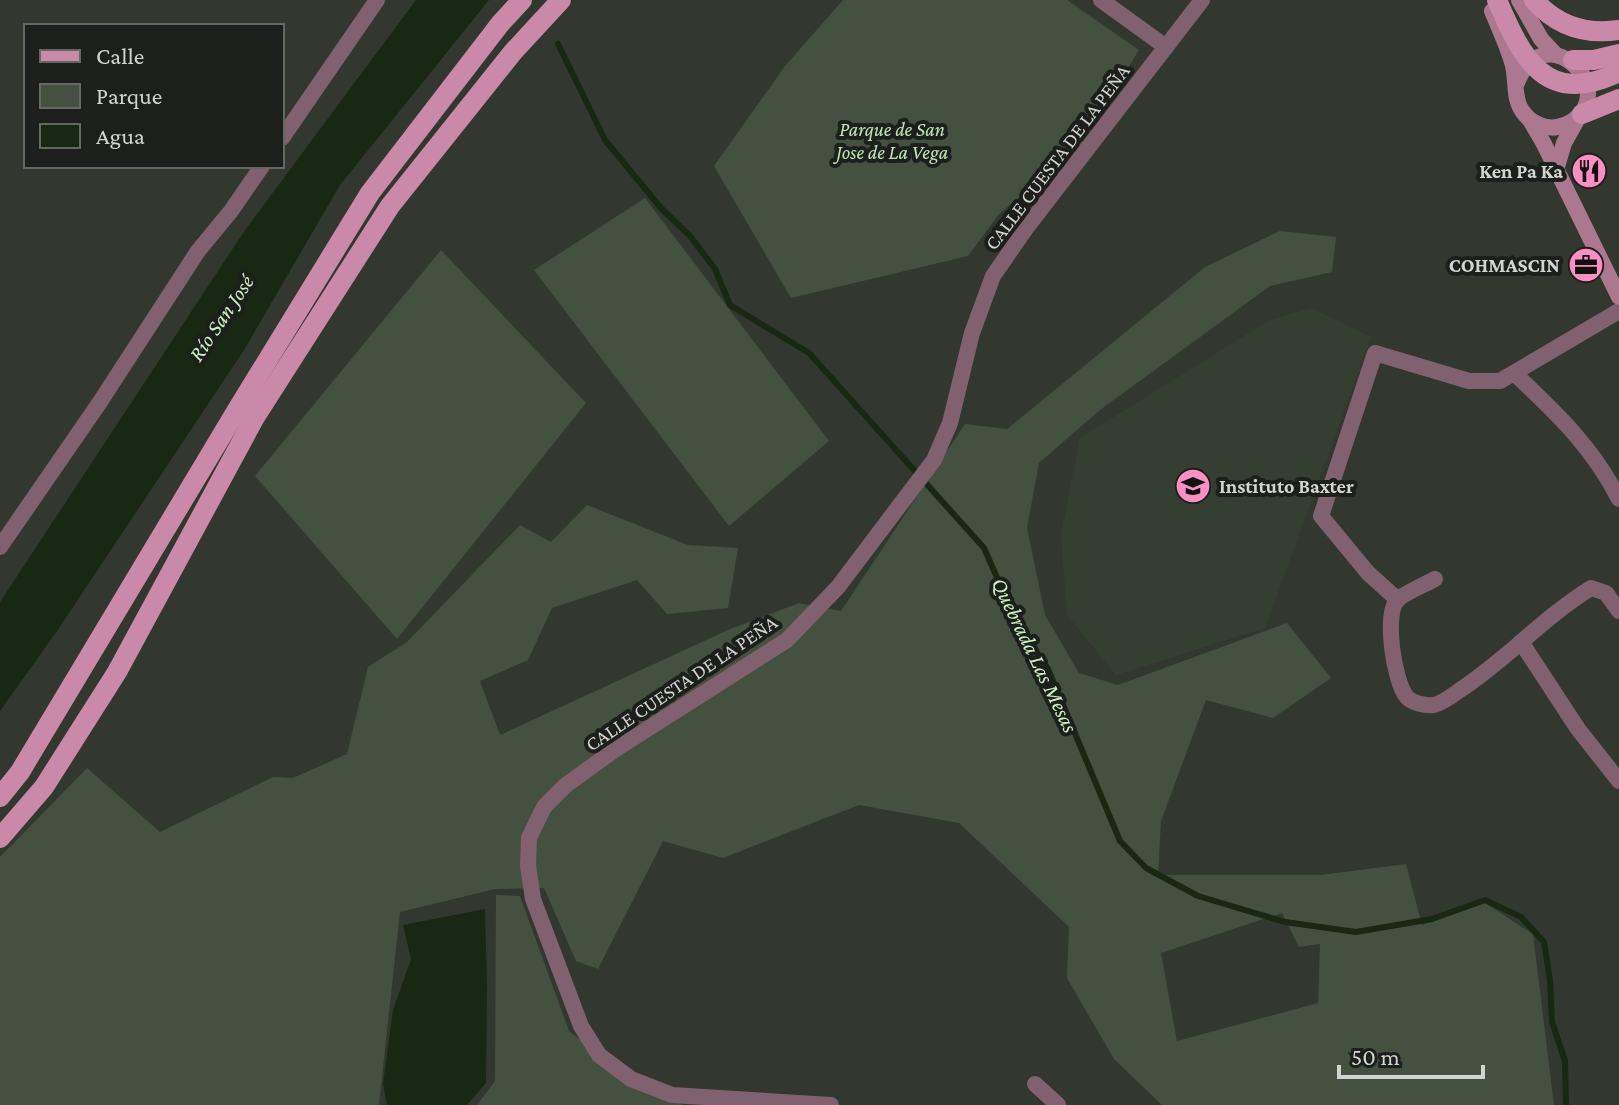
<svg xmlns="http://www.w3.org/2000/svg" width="1619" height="1105" font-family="'Crimson Pro',serif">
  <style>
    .built { fill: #353f31 }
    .green { fill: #445040; fill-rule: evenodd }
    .water { fill: #182812 }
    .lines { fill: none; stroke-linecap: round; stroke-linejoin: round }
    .stream { stroke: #182812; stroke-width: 6 }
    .minor { stroke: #81616f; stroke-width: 16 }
    .secondary { stroke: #ab788f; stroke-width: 16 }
    .primary { stroke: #ca89a8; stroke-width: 20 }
    .primary-bridge { stroke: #ca89a8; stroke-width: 20 }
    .labels { text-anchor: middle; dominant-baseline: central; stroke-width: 8; stroke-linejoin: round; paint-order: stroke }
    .park-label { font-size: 20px; font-style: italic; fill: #c0e4b4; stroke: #1c1f1b }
    .street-label { font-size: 20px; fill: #d1d5d0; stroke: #1c1f1b }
    .poi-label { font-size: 20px; font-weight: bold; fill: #d1d5d0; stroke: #1c1f1b; text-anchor: end }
    .water-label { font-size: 22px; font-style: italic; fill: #ccf0c0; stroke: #1c1f1b }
  </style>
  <rect width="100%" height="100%" fill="#323830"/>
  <polygon class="built" points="1311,308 1371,337 1265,628 1116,675 1067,615 1061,535 1080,438 1270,320"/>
  <g class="green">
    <polygon points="843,0 1067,0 1139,50 1080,148 999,214 968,256 791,298 714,166 785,66"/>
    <polygon points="645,198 829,441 729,526 534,270"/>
    <path d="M1280 231 1336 237 1332 272 1270 286 1100 410 1039 463 1027 528 1045 615 1079 673 1118 685 1287 623 1331 678 1273 718 1206 700 1161 821 1158 875H1321L1406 864 1422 925 1485 903 1533 934 1554 1105H1162L1114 1059 1067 978 1069 927 959 823 859 805 723 858 663 841 598 969 576 961 544 888 495 889 400 912 379 1105H0V857L87 768 160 832 273 777 293 778 347 754 368 667 407 642 520 525 551 542 587 505 688 545 738 548 728 608 667 614 637 580 552 608 528 660 480 681 500 735 728 630 799 603 841 611 965 424 1007 429 1205 267ZM1282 913 1299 947 1320 944 1318 1003 1177 1041 1161 953Z"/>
    <polygon points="441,250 586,403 397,639 255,476"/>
    <polygon points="496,895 520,896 569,1031 631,1079 683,1105 477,1105 495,1081"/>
  </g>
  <g class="water">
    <polygon points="416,0 489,0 340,185 244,350 57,631 0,711 0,602 245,230"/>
    <polygon points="485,909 487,986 486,1083 467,1105 387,1105 383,1084 393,1010 411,959 403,925"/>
  </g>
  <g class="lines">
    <polyline class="stream" points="558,44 605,140 661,208 690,236 715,269 730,305 809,353 984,548 1017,623 1048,669 1120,841 1146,868 1198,896 1285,922 1356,932 1432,919 1485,900 1521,917 1544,942 1550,980 1552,1022 1565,1061 1566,1105"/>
    <g class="minor">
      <polyline points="1101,0 1166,47"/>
      <polyline points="282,138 377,0"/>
      <path d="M1514 373C1556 413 1592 446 1619 499"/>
      <polyline points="0,547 100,402 198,251 231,211 262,166"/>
      <path d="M1435 579C1426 584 1403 594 1397 600 1384 616 1394 680 1406 696 1411 703 1425 706 1434 705 1443 703 1453 695 1460 690 1506 660 1544 617 1591 588L1606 593 1619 611"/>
      <polyline points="1398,600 1368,573 1321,516 1375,353 1469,381 1500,381 1619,311"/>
      <polyline points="1521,642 1578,729 1619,781"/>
      <polyline points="1035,1084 1058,1105"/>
      <polyline points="831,1105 672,1095 631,1079 599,1055 581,1026 533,899 528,866 529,838 544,807 566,785 616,749 787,640 838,587 934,460 950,423 972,333 993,276 1027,227 1202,0"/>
    </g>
    <g class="secondary">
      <polyline points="1519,0 1541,39 1556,55"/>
      <path d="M1492 11C1499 28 1507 45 1512 62 1517 77 1513 96 1521 109 1525 116 1532 122 1540 125 1551 130 1564 127 1574 120 1619 86 1543 15 1517 83"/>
      <polyline points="1530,120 1544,144 1619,297"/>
      <polyline points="1556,170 1564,143 1578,118"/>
    </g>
    <g class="primary">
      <path d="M1534 0C1557 26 1585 35 1619 30"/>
      <polyline points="1573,60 1594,60 1619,54"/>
      <polyline points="1582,114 1619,99"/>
      <polyline points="0,797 20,772 237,410 370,193 500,24 522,0"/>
      <polyline points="0,838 44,787 117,672 255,417 390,206 513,52 561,0"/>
    </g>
    <path class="primary-bridge" d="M1497 0C1522 58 1546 108 1619 72"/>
  </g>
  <defs>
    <symbol id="restaurant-disc" viewBox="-11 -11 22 22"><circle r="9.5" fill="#fb8fc4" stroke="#1c1f1b"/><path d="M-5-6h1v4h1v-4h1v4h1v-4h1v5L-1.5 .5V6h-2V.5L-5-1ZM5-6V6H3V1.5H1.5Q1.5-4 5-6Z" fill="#111"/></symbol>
    <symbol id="office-disc" viewBox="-11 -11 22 22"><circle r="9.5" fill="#fb8fc4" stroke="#1c1f1b"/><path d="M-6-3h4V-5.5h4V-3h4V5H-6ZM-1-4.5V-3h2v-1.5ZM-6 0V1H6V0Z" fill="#111"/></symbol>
    <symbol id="school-disc" viewBox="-11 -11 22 22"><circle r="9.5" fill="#fb8fc4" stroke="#1c1f1b"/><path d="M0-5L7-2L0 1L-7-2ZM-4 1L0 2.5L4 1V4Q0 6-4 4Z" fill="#111"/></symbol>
  </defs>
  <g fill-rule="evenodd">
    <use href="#restaurant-disc" x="1569" y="151" width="40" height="40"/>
    <use href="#office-disc" x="1566" y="245" width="40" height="40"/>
    <use href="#school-disc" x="1173" y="466" width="40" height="40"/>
  </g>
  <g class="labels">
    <g class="park-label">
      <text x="892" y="129">Parque de San<tspan x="892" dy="23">Jose de La Vega</tspan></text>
    </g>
    <g class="street-label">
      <text transform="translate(1057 157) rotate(-53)">CALLE CUESTA DE LA PEÑA</text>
      <text transform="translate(681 683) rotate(-34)">CALLE CUESTA DE LA PEÑA</text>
    </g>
    <g class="poi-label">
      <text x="1563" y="171">Ken Pa Ka</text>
      <text x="1560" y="265">COHMASCIN</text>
      <text x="1219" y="486" text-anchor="start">Instituto Baxter</text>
    </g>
    <g class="water-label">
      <text transform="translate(221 318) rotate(-56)">Río San José</text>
      <text transform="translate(1035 655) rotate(64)">Quebrada Las Mesas</text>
    </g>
  </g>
  <rect x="24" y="24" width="260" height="144" fill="#1c1f1b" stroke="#646863" stroke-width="2"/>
  <rect x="40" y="50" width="40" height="12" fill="#ca89a8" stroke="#646863" stroke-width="2"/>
  <text x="96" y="64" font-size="24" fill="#d1d5d0">Calle</text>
  <rect x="40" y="84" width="40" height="24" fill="#445040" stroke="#646863" stroke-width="2"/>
  <text x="96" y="104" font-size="24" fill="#d1d5d0">Parque</text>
  <rect x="40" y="124" width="40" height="24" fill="#182812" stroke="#646863" stroke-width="2"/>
  <text x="96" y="144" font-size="24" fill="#d1d5d0">Agua</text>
  <path d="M1339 1065v12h144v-12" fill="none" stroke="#d1d5d0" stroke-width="4"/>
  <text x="1351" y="1065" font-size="24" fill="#d1d5d0" stroke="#1c1f1b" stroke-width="6" paint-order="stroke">50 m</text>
</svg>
